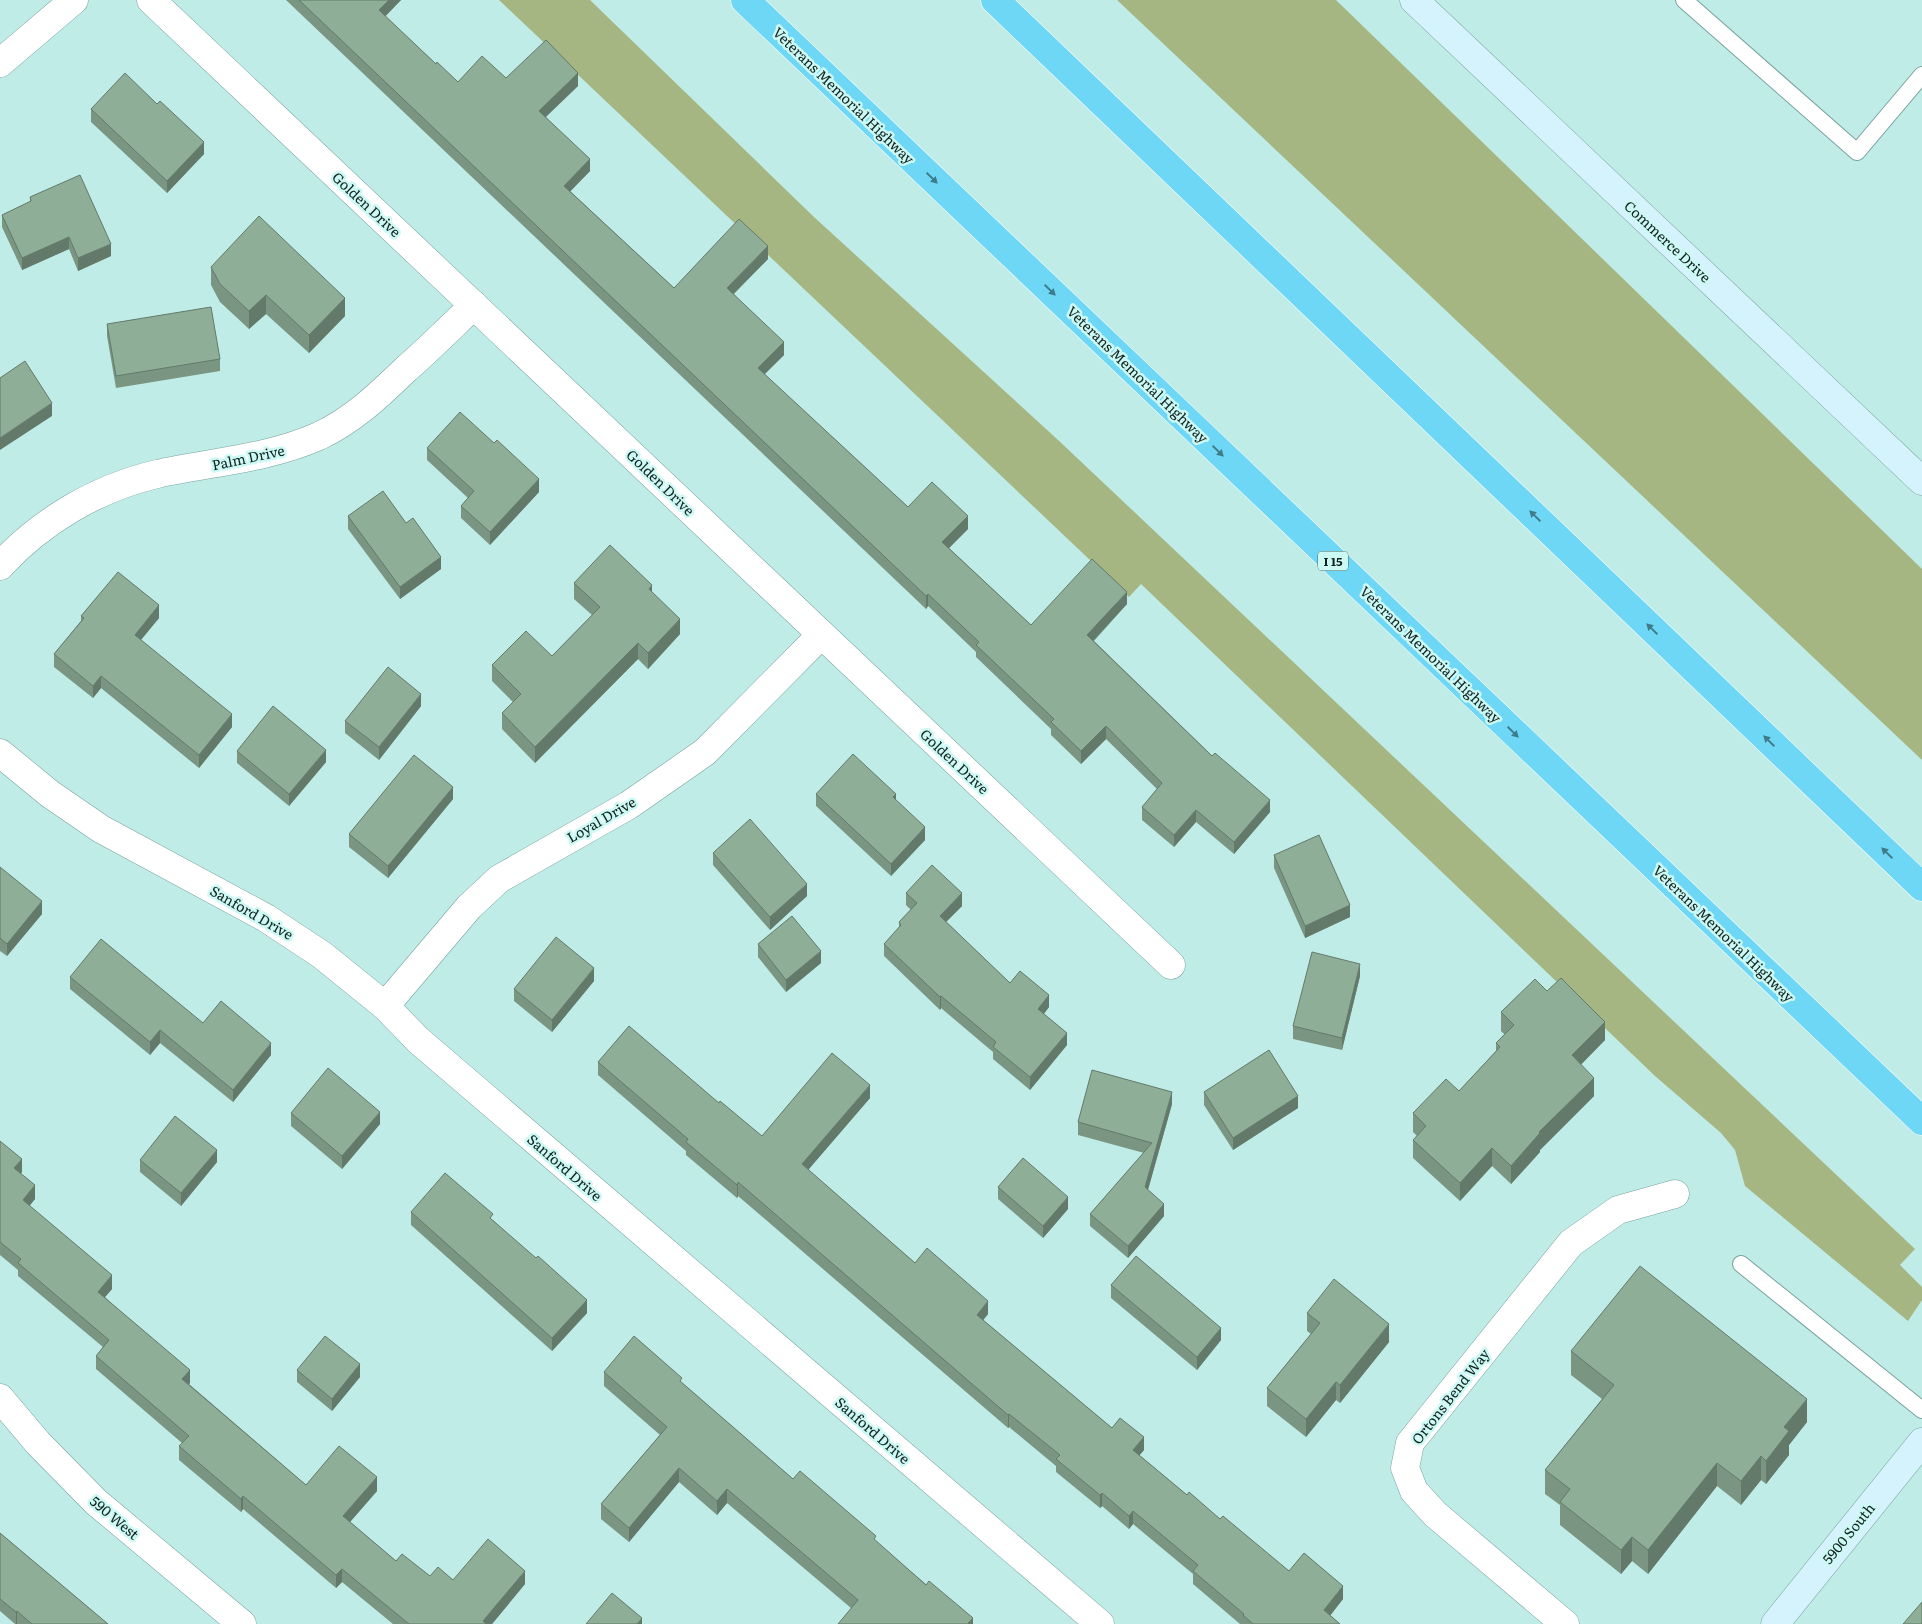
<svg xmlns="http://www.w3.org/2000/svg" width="1922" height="1624" font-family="Literata,serif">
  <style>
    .green { fill: #a5b683 }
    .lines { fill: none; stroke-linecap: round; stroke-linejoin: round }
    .lane-casing { stroke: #79a29e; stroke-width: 18 }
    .street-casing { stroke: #79a29e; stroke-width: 29 }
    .secondary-casing { stroke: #79a29e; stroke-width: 29 }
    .highway-casing { stroke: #fff; stroke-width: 29 }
    .lane { stroke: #fff; stroke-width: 16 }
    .street { stroke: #fff; stroke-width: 28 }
    .secondary { stroke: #d4f3fc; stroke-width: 28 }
    .highway { stroke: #6ed7f6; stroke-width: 28 }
    .wall { fill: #7a9683 }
    .shaded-wall { fill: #637a6a }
    .building { fill: #8eae98; stroke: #637a6a }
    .oneway { fill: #3f7c8a }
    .labels { text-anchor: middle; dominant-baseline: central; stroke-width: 5; stroke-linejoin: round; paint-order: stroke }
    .shield { fill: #cdf9f4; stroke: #49625f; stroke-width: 1 }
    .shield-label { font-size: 12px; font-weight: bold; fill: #10211f }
    .street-label { font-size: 14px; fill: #10211f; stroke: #cdf9f4 }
  </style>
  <rect width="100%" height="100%" fill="#c0ece7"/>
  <g class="green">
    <polygon points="499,0 590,0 814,217 1057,439 1915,1249 1900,1265 1922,1287 1922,1300 1908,1321 1745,1186 1735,1150 1721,1133 1655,1076 1141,584 1129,597"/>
    <polygon points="1117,0 1336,0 1922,569 1922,760"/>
  </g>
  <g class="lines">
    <defs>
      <g id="lane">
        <polyline points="1684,0 1857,152 1922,75"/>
        <polyline points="1741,1264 1922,1410"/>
      </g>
      <g id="street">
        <polyline points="151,0 1171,965"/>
        <polyline points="0,63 74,0"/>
        <path d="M0 566C41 521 97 488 157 474 211 462 267 459 319 436 353 420 378 396 405 370 429 349 451 327 474 305"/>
        <polyline points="0,753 50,794 101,829 266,918 322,955 385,1006 418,1040 1100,1624"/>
        <polyline points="385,1006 469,907 499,879 629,805 705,752 821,635"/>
        <polyline points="0,1398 38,1443 96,1502 242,1624"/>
        <polyline points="1565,1624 1435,1514 1414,1491 1405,1468 1410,1443 1571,1243 1618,1210 1675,1194"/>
      </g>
      <g id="secondary">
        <polyline points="1414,0 1922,481"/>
        <polyline points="1775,1624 1922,1442"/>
      </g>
      <g id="highway">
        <polyline points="745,0 1922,1121"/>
        <polyline points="995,0 1922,887"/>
      </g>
    </defs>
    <use href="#lane" class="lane-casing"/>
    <use href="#street" class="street-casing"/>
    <use href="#secondary" class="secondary-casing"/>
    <use href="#highway" class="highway-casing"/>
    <use href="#lane" class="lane"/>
    <use href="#street" class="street"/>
    <use href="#secondary" class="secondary"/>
    <use href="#highway" class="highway"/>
  </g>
  <g class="wall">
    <polygon points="286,0 401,0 385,16 436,64 458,82 506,78 578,86 546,117 590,171 570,191 674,288 768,259 734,294 784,355 764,374 908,507 968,529 949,548 1031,625 1127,604 1094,641 1270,812 1234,854 1196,822 1174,847 1142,820 1142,807 1157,789 1106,739 1081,764 1051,735 1051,729 976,657 976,652 928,606 926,609"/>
    <polygon points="91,109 204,154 167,193 91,122"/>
    <polygon points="30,197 111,256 78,271 69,249 22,270 2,227 2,215 30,202"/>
    <polygon points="211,267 345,316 309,353 266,314 249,329 220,302 211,285"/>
    <polygon points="107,324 220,359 220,371 116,388 107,336"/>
    <polygon points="494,443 539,492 490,545 461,518 461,506 468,498 427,460 427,448"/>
    <polygon points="348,516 406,523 441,569 400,599 348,529"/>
    <polygon points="574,583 652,592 680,634 648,669 638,659 535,763 502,729 502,713 513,702 492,681 492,665 552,656 592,615 574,599"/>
    <polygon points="81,616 159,618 141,640 232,727 199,768 101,688 93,698 54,667 54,654 81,621"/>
    <polygon points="421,706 379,760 345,733 345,721"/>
    <polygon points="237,751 326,762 289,806 237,763"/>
    <polygon points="816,794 925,840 891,876 816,806"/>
    <polygon points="453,799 388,878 349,847 349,834"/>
    <polygon points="713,853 807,896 770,930 713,865"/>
    <polygon points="1274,855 1350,917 1305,938 1274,868"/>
    <polygon points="0,867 42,914 7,956 0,951"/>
    <polygon points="906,893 962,906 946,922 1010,983 1049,1007 1044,1014 1067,1045 1030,1090 993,1059 993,1052 941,1008 940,1010 884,956 884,944 899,928 899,922 911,910 906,905"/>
    <polygon points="758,944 821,963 786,992 758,957"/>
    <polygon points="1360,976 1342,1050 1293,1039 1293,1026"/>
    <polygon points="70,977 203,1023 271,1055 233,1102 160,1043 150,1055 70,989"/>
    <polygon points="594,981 552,1032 514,1001 514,989"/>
    <polygon points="1547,991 1605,1040 1581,1064 1594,1096 1540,1150 1540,1152 1511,1184 1492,1166 1460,1201 1413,1158 1413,1140 1417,1136 1413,1132 1413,1113 1459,1091 1496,1051 1496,1043 1505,1035 1501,1031 1501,1012"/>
    <polygon points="598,1062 719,1103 762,1136 870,1098 808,1170 915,1263 988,1314 983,1320 1112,1428 1144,1450 1139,1455 1187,1495 1220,1519 1289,1571 1343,1599 1330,1616 1340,1624 1240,1624 1193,1584 1193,1574 1133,1524 1129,1529 1102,1506 1100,1508 1056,1472 1056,1466 1009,1427 1008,1428 738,1196 737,1198 686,1155 686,1151 598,1075"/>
    <polygon points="1204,1092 1298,1108 1233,1150 1204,1105"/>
    <polygon points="1172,1104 1148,1190 1164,1216 1128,1258 1090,1226 1090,1214 1144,1153 1078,1135 1078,1122"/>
    <polygon points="291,1113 380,1124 342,1169 291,1126"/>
    <polygon points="0,1141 22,1172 21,1174 35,1199 29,1206 112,1289 105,1297 190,1383 189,1384 306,1485 377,1491 350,1522 396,1561 430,1576 453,1580 525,1584 492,1624 393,1624 342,1582 336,1588 243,1509 241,1512 179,1460 179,1446 182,1443 96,1369 96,1356 103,1347 18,1276 18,1270 0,1255"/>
    <polygon points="140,1160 217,1162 181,1206 140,1172"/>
    <polygon points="998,1187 1068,1209 1043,1238 998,1199"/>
    <polygon points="411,1212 493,1220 587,1313 552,1351 411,1225"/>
    <polygon points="1111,1285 1221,1340 1197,1370 1111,1298"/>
    <polygon points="1307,1313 1389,1342 1340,1403 1336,1400 1306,1437 1267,1406 1267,1388 1311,1334 1307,1331"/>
    <polygon points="1571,1351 1807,1422 1789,1445 1789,1455 1766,1484 1761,1480 1741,1505 1717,1486 1648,1574 1632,1561 1621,1574 1560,1525 1560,1505 1545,1494 1545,1470 1602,1399 1571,1375"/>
    <polygon points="297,1370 360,1377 332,1411 297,1382"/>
    <polygon points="604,1372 682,1383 793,1479 876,1542 973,1624 851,1608 727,1503 717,1515 679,1482 629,1542 601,1519 601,1504 660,1435 604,1386"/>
    <polygon points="0,1533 108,1624 15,1624 0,1611"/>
  </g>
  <g class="shaded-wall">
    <polygon points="389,0 401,0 379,23 379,10"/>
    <polygon points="578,73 578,86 539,123 539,111"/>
    <polygon points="204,142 204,154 167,193 167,181"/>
    <polygon points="590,159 590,171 564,198 564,186"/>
    <polygon points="69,237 69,249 22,270 22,258"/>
    <polygon points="111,244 111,256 78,271 78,258"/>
    <polygon points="768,246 768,259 727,300 727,288"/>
    <polygon points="266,295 266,314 249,329 249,311"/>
    <polygon points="345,298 345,316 309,353 309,335"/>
    <polygon points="784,342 784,355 758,381 758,368"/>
    <polygon points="52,403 52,416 0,450 0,438"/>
    <polygon points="539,479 539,492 490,545 490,532"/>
    <polygon points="968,516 968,529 942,555 942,542"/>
    <polygon points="441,557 441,569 400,599 400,587"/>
    <polygon points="652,585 652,600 649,589"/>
    <polygon points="1127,592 1127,604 1087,647 1087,635"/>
    <polygon points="928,594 928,606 926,609 926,596"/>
    <polygon points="159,605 159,618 135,647 135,635"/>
    <polygon points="680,619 680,634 648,669 648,653"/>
    <polygon points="638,643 638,659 535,763 535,747"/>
    <polygon points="101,676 101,688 93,698 93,686"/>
    <polygon points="421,694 421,706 379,760 379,747"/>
    <polygon points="232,714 232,727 199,768 199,755"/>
    <polygon points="1106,726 1106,739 1081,764 1081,751"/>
    <polygon points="326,750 326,762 289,806 289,794"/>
    <polygon points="453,787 453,799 388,878 388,866"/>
    <polygon points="896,794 896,806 893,797"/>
    <polygon points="1270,800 1270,812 1234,854 1234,842"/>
    <polygon points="1196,810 1196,822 1174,847 1174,835"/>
    <polygon points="925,827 925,840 891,876 891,864"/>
    <polygon points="807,884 807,896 770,930 770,917"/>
    <polygon points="962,893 962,906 940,928 940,916"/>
    <polygon points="42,901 42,914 7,956 7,944"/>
    <polygon points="1350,905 1350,917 1305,938 1305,926"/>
    <polygon points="821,951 821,963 786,992 786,980"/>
    <polygon points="1360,964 1360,976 1342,1050 1342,1038"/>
    <polygon points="594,968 594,981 552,1032 552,1020"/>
    <polygon points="1049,995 1049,1007 1038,1021 1038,1009"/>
    <polygon points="941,996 941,1008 940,1010 940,997"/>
    <polygon points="1605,1022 1605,1040 1572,1074 1572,1055"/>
    <polygon points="160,1030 160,1043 150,1055 150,1042"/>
    <polygon points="1067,1033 1067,1045 1030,1090 1030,1077"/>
    <polygon points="271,1043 271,1055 233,1102 233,1090"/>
    <polygon points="1594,1078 1594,1096 1540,1150 1540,1152 1511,1184 1511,1166 1539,1132"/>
    <polygon points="870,1085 870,1098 802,1177 802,1164"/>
    <polygon points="1172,1092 1172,1104 1145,1200 1145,1187"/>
    <polygon points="1298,1096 1298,1108 1233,1150 1233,1138"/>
    <polygon points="380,1112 380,1124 342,1169 342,1156"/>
    <polygon points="1492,1148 1492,1166 1460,1201 1460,1183"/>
    <polygon points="217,1150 217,1162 181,1206 181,1193"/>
    <polygon points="22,1159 22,1172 14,1182 14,1168"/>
    <polygon points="738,1182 738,1196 737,1198 737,1185"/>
    <polygon points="35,1185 35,1199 23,1214 23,1200"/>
    <polygon points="1068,1197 1068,1209 1043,1238 1043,1226"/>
    <polygon points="1164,1204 1164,1216 1128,1258 1128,1246"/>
    <polygon points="112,1275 112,1289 98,1305 98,1292"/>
    <polygon points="587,1300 587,1313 552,1351 552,1338"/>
    <polygon points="988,1301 988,1314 977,1328 977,1315"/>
    <polygon points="1389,1324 1389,1342 1340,1403 1340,1385"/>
    <polygon points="1221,1328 1221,1340 1197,1370 1197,1357"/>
    <polygon points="360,1364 360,1377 332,1411 332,1399"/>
    <polygon points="190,1370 190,1383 182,1392 182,1379"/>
    <polygon points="1336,1382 1336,1400 1306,1437 1306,1419"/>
    <polygon points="1807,1399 1807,1422 1789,1445 1789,1455 1766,1484 1766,1461 1784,1427"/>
    <polygon points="1009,1414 1009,1427 1008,1428 1008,1415"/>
    <polygon points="1144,1437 1144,1450 1133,1463 1133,1450"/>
    <polygon points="1761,1456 1761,1480 1741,1505 1741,1481"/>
    <polygon points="1717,1463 1717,1486 1648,1574 1648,1550"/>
    <polygon points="679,1468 679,1482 629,1542 629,1528"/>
    <polygon points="377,1477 377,1491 343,1530 343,1516"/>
    <polygon points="727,1489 727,1503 717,1515 717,1501"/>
    <polygon points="1102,1493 1102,1506 1100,1508 1100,1495"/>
    <polygon points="243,1496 243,1509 241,1512 241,1499"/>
    <polygon points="1133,1511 1133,1524 1129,1529 1129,1516"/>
    <polygon points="1632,1537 1632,1561 1621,1574 1621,1550"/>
    <polygon points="342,1569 342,1582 336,1588 336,1575"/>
    <polygon points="525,1571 525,1584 492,1624 483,1624 483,1621"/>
    <polygon points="1343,1586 1343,1599 1324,1623 1324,1610"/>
    <polygon points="17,1611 17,1624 16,1624 16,1612"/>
    <polygon points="642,1618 642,1624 637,1624"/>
    <polygon points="973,1618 973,1624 968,1624"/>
  </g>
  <g class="building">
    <polygon points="299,0 389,0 379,10 436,64 437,62 458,82 482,56 506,78 546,40 578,73 539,111 590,159 564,186 674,288 739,219 768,246 727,288 784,342 758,368 908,507 932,482 968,516 942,542 1031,625 1092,559 1127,592 1087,635 1212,756 1215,753 1270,800 1234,842 1196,810 1174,835 1142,807 1162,783 1106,726 1081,751 1051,722 1054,719 976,645 979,642 928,594 926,596"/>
    <polygon points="125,73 157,104 160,101 204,142 167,181 91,109"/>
    <polygon points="80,175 111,244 78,258 69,237 22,258 2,215 31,201 30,197"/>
    <polygon points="259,216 345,298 309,335 266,295 249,311 220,284 211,267"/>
    <polygon points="211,307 220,359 116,376 107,324"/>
    <polygon points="25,361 52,403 0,438 0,378"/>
    <polygon points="460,412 494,443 497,440 539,479 490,532 461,506 474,491 427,448"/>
    <polygon points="383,491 406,523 413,518 441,557 400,587 348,516"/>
    <polygon points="610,545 652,585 649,589 680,619 648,653 638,643 535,747 502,713 521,694 492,665 526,631 552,656 600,607 574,583"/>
    <polygon points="118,572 159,605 135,635 232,714 199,755 101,676 93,686 54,654 84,618 81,616"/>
    <polygon points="388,667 421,694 379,747 345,721"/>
    <polygon points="273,706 326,750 289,794 237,751"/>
    <polygon points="853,754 896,794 893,797 925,827 891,864 816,794"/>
    <polygon points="414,755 453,787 388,866 349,834"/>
    <polygon points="750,819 807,884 770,917 713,853"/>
    <polygon points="1319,835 1350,905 1305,926 1274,855"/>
    <polygon points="932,865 962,893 940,916 1010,983 1020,971 1049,995 1038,1009 1067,1033 1030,1077 993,1047 996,1042 941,996 940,997 884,944 901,925 899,922 917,903 906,893"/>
    <polygon points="0,867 42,901 7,944 0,938"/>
    <polygon points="792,916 821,951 786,980 758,944"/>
    <polygon points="556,937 594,968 552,1020 514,989"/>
    <polygon points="101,939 203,1023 221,1001 271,1043 233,1090 160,1030 150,1042 70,977"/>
    <polygon points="1312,952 1360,964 1342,1038 1293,1026"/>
    <polygon points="1561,978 1605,1022 1572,1055 1594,1078 1539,1132 1540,1133 1511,1166 1492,1148 1460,1183 1413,1140 1426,1126 1413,1113 1446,1079 1459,1091 1500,1047 1496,1043 1514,1025 1501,1012 1535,979 1547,991"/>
    <polygon points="629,1026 719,1103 720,1101 762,1136 832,1053 870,1085 802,1164 915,1263 927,1248 988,1301 977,1315 1112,1428 1120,1418 1144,1437 1133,1450 1187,1495 1189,1492 1220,1519 1223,1516 1289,1571 1304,1553 1343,1586 1324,1610 1340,1624 1253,1624 1243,1615 1244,1614 1193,1571 1198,1565 1133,1511 1129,1516 1102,1493 1100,1495 1056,1459 1060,1455 1009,1414 1008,1415 738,1182 737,1185 686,1142 688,1139 598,1062"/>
    <polygon points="1269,1050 1298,1096 1233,1138 1204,1092"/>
    <polygon points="328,1068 380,1112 342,1156 291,1113"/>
    <polygon points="1092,1070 1172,1092 1145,1187 1164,1204 1128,1246 1090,1214 1152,1143 1078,1122"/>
    <polygon points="175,1116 217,1150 181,1193 140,1160"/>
    <polygon points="0,1141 22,1159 14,1168 35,1185 23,1200 112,1275 98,1292 190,1370 182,1379 306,1485 339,1446 377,1477 343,1516 396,1561 402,1554 430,1576 438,1567 453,1580 488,1539 525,1571 483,1621 486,1624 409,1624 342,1569 336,1575 243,1496 241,1499 179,1446 189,1436 96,1356 109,1340 18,1263 21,1259 0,1242"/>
    <polygon points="1023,1158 1068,1197 1043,1226 998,1187"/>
    <polygon points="445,1173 493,1214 490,1218 536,1258 538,1256 587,1300 552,1338 411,1212"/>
    <polygon points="1136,1256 1221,1328 1197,1357 1111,1285"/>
    <polygon points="1640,1266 1807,1399 1784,1427 1789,1431 1766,1461 1761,1456 1741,1481 1717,1463 1648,1550 1632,1537 1621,1550 1560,1502 1570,1489 1545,1470 1614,1385 1571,1351"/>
    <polygon points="1334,1279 1389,1324 1340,1385 1336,1382 1306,1419 1267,1388 1320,1323 1307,1313"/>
    <polygon points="325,1336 360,1364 332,1399 297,1370"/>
    <polygon points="634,1336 682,1378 680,1381 793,1479 800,1471 876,1536 874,1539 926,1585 929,1581 973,1618 968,1623 969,1624 838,1624 858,1600 727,1489 717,1501 679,1468 629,1528 601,1504 667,1427 604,1372"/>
    <polygon points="0,1533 108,1624 32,1624 17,1611 16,1612 0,1599"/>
    <polygon points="612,1593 642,1618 637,1624 586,1624"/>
    <polygon points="1922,1602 1922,1624 1903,1624"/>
  </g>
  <defs><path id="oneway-solid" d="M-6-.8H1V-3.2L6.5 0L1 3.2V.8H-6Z" transform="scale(1.25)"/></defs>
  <g class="oneway">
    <use href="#oneway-solid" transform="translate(932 178) rotate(44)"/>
    <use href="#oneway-solid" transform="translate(1050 290) rotate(44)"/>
    <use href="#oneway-solid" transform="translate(1218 451) rotate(44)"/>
    <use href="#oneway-solid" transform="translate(1535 516) rotate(-136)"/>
    <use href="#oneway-solid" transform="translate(1652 629) rotate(-136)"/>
    <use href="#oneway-solid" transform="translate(1513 732) rotate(44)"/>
    <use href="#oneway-solid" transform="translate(1769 741) rotate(-136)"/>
    <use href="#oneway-solid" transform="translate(1887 853) rotate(-136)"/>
  </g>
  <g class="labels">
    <rect class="shield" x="1318" y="551.5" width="30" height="19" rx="4"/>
    <g class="shield-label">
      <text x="1333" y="561">I 15</text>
    </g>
    <g class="street-label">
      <text transform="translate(844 95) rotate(44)">Veterans Memorial Highway</text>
      <text transform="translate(367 204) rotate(43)">Golden Drive</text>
      <text transform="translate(1668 241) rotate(43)">Commerce Drive</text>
      <text transform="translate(1138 374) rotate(44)">Veterans Memorial Highway</text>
      <text transform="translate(248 457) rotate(-12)">Palm Drive</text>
      <text transform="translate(661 482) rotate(44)">Golden Drive</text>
      <text transform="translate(1431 654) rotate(44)">Veterans Memorial Highway</text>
      <text transform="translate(955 761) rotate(43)">Golden Drive</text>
      <text transform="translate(601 819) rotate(-30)">Loyal Drive</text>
      <text transform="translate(252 912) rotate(30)">Sanford Drive</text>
      <text transform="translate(1724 933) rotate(44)">Veterans Memorial Highway</text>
      <text transform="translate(565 1167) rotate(41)">Sanford Drive</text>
      <text transform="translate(1450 1396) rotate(-52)">Ortons Bend Way</text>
      <text transform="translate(873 1430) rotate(41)">Sanford Drive</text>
      <text transform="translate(115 1517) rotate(40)">590 West</text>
      <text transform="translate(1848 1533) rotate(-51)">5900 South</text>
    </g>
  </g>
</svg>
